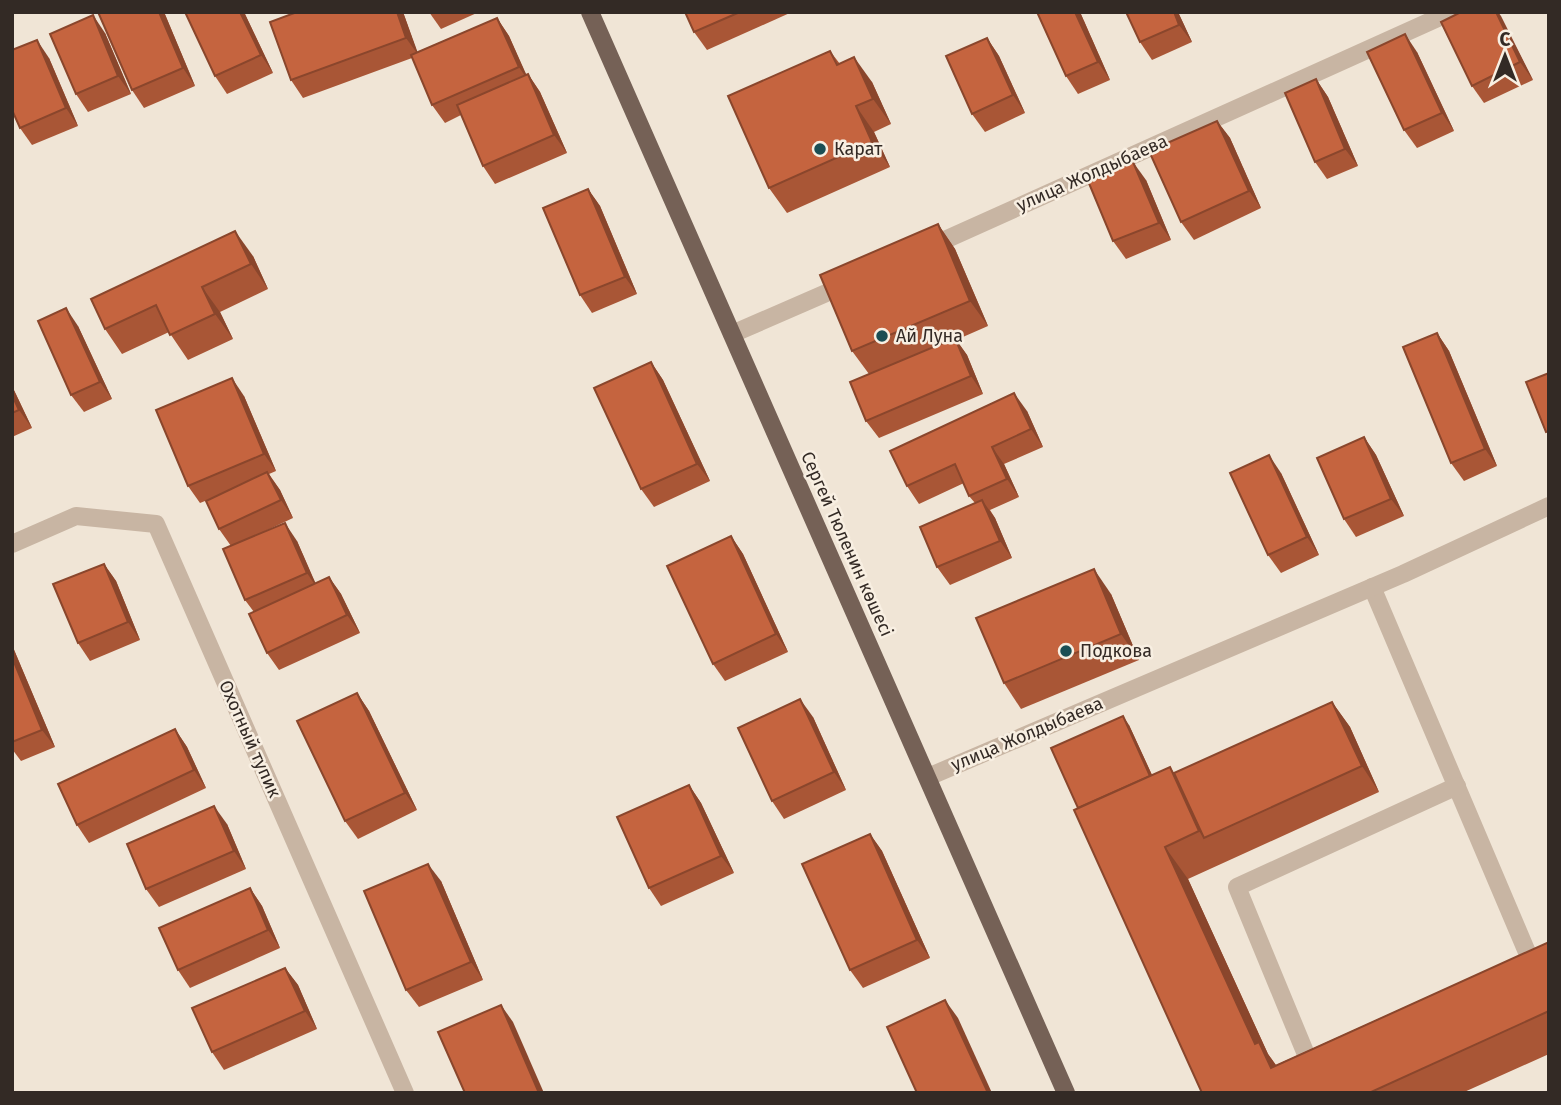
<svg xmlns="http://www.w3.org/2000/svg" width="1561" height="1105" font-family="'Fira Sans',sans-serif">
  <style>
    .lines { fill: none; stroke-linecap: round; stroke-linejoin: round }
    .minor { stroke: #c8b5a3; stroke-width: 18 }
    .major { stroke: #756156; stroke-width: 18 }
    .wall { fill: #a95636 }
    .shaded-wall { fill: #8a462c }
    .building { fill: #c5643f; stroke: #8a462c; stroke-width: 2 }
    .poi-dot { fill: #1b4e54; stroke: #f8efe2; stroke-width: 2.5 }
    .labels { text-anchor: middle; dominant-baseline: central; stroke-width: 5; stroke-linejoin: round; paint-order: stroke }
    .poi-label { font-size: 18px; fill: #332a25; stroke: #f8efe2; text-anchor: start }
    .street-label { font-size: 18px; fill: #332a25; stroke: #f8efe2 }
  </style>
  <rect width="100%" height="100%" fill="#f0e5d6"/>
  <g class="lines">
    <g class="minor">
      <polyline points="927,248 1451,12"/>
      <polyline points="732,334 847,284"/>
      <polyline points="12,544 76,516 156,524 405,1093"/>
      <polyline points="1372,587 1532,964 1549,957"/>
      <polyline points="928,777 1403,574 1549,506"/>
      <polyline points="1319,1061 1310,1064 1237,887 1457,786"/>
    </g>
    <polyline class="major" points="590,12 1066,1093"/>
  </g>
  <g class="wall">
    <polygon points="98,12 164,12 195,86 144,108 132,90"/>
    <polygon points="185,12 244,12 273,73 227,94 215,76"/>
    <polygon points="403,12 417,52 497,18 509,36 526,75 528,74 540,92 567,153 495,184 483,166 461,115 445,123 432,105 412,58 303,98 291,80"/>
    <polygon points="429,12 479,12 441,29"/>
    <polygon points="685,12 792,12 707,50 694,32"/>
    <polygon points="1037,12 1080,12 1110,80 1078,94 1066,76"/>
    <polygon points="1126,12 1178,12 1192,42 1152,60 1140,42"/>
    <polygon points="1461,12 1498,12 1533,80 1484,103 1472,86"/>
    <polygon points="105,33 131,94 88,112 76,94"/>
    <polygon points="987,38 999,56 1025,113 985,132 972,114"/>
    <polygon points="830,51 840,64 872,82 891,124 874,132 890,167 787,213 769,188"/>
    <polygon points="1417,52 1454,131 1417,148 1404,130"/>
    <polygon points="49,58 78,126 32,145 20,128"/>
    <polygon points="1316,79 1328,97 1358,166 1327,179 1315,162"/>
    <polygon points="1217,121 1230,138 1261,208 1194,240 1181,222"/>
    <polygon points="1146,180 1171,240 1126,259 1113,241"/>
    <polygon points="588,189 600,206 637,294 592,313 580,295"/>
    <polygon points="938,224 955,249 988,326 956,340 967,355 983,394 879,438 866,421 869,374 852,351"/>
    <polygon points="253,256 268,289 220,312 233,339 188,360 169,332 122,354 105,329"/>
    <polygon points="78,326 112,399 84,412 71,395"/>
    <polygon points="1437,333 1449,351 1497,466 1464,481 1451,463"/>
    <polygon points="651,362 663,380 710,481 654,507 641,489"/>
    <polygon points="12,386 32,428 12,437"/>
    <polygon points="244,396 276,471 269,474 280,490 293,518 250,538 297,541 315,583 329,577 341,594 360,633 279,670 267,653 254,612 245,600 231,546 219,529 210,499 200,503 188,486"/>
    <polygon points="1027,411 1043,447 1004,464 1019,497 990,510 995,518 1012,558 950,585 937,567 975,503 969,496 964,483 919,504 907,486"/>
    <polygon points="1364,437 1376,455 1404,516 1356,537 1344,519"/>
    <polygon points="1281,473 1319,555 1281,573 1268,555"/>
    <polygon points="731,536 743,554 788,652 725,681 713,664"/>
    <polygon points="104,564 116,581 140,640 90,661 78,643"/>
    <polygon points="1111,594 1139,660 1021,709 1004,683"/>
    <polygon points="12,645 55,747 21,761 12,749"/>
    <polygon points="357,693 369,711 417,810 358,839 345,821"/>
    <polygon points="1332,702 1350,727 1379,792 1188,879 1268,1054 1276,1065 1549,942 1549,1054 1462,1093 1202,1093 1078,808 1129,725 1152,775 1174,773"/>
    <polygon points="813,717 846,790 784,819 772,801"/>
    <polygon points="175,729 187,747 206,788 89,843 77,825"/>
    <polygon points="689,785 701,803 734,873 661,906 649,888"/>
    <polygon points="227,824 246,869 159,907 146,889"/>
    <polygon points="870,834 882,851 930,958 863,988 850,970"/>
    <polygon points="441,881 483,980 419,1007 406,990"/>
    <polygon points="250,888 262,906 280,948 190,988 178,970"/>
    <polygon points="285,968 298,985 317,1029 224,1070 212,1052"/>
  </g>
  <g class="shaded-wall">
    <polygon points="159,12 164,12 195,86 183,68"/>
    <polygon points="240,12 244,12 273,73 261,55"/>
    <polygon points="397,12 403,12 419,56 406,38"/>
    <polygon points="1075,12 1080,12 1110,80 1098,62"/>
    <polygon points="1174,12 1178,12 1192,42 1179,25"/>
    <polygon points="1496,12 1498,12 1501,16 1533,80 1520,62"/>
    <polygon points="93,15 105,33 131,94 118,76"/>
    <polygon points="497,18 509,36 531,85 519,67"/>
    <polygon points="1405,34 1417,52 1454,131 1442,113"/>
    <polygon points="987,38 999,56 1025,113 1013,95"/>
    <polygon points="37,40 49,58 78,126 66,108"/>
    <polygon points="854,57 872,82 891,124 873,99"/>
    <polygon points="528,74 540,92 567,153 554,135"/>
    <polygon points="1316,79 1328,97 1358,166 1345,149"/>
    <polygon points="856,106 874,132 890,167 872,142"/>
    <polygon points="1217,121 1230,138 1261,208 1249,191"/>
    <polygon points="1133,162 1146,180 1171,240 1159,223"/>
    <polygon points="588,189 600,206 637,294 625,277"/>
    <polygon points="938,224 955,249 988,326 970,301"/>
    <polygon points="235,231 253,256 268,289 251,264"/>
    <polygon points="202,287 220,312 233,339 215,314"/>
    <polygon points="66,308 78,326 112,399 100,382"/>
    <polygon points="1437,333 1449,351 1497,466 1485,449"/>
    <polygon points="955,338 967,355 983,394 971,376"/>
    <polygon points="651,362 663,380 710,481 697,464"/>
    <polygon points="232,378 244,396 276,471 264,454"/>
    <polygon points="12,386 32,428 19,410 12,395"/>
    <polygon points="1014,393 1027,411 1043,447 1031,429"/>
    <polygon points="1364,437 1376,455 1404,516 1391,499"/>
    <polygon points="992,447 1004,464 1019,497 1007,479"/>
    <polygon points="1269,455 1281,473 1319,555 1307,537"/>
    <polygon points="267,472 280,490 293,518 281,500"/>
    <polygon points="982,500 995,518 1012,558 1000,541"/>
    <polygon points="285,523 297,541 319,591 307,573"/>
    <polygon points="731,536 743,554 788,652 776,634"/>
    <polygon points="104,564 116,581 140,640 128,622"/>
    <polygon points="1094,569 1111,594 1139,660 1121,634"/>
    <polygon points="329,577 341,594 360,633 347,615"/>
    <polygon points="12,645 55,747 42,730 12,657"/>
    <polygon points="357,693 369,711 417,810 405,793"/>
    <polygon points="800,699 813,717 846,790 834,772"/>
    <polygon points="1332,702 1350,727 1379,792 1362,766"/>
    <polygon points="1123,716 1129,725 1168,810 1161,801"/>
    <polygon points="175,729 187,747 206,788 194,770"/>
    <polygon points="1170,767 1192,799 1204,838 1199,831"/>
    <polygon points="689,785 701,803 734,873 721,856"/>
    <polygon points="214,806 227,824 246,869 234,851"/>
    <polygon points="870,834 882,851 930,958 917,940"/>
    <polygon points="1165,847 1188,879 1268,1054 1282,1074 1289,1093 1255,1044"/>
    <polygon points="428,864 441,881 483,980 471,962"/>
    <polygon points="250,888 262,906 280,948 268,930"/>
    <polygon points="285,968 298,985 317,1029 305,1011"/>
    <polygon points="945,1000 958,1018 992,1093 988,1093"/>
    <polygon points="501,1005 513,1022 544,1093 539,1093"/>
  </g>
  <g class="building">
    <polygon points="98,12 159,12 183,68 132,90"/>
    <polygon points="185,12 240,12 261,55 215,76"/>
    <polygon points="297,12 397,12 406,38 291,80 270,22"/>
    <polygon points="685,12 740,12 694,32"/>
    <polygon points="1037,12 1075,12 1098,62 1066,76"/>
    <polygon points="1126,12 1174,12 1179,25 1140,42"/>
    <polygon points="1461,12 1496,12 1520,62 1472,86 1441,22"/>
    <polygon points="93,15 118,76 76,94 50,34"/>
    <polygon points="497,18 519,67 432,105 411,55"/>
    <polygon points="1405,34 1442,113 1404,130 1367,52"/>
    <polygon points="987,38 1013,95 972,114 946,56"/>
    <polygon points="37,40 66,108 20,128 12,110 12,50"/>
    <polygon points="830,51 837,65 854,57 873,99 856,106 872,142 769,188 728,96"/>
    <polygon points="528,74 554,135 483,166 457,105"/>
    <polygon points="1316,79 1345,149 1315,162 1285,93"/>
    <polygon points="1217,121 1249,191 1181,222 1149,151"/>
    <polygon points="1133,162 1159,223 1113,241 1088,181"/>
    <polygon points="588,189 625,277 580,295 543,208"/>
    <polygon points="938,224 970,301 852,351 820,275"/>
    <polygon points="235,231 251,264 202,287 215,314 170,335 156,305 105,329 91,299"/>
    <polygon points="66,308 100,382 71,395 38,321"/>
    <polygon points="1437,333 1485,449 1451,463 1403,347"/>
    <polygon points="955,338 971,376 866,421 850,382"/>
    <polygon points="651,362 697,464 641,489 594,388"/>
    <polygon points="1549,373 1549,431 1546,432 1526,382"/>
    <polygon points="232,378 264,454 188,486 156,410"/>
    <polygon points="1014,393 1031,429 992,447 1007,479 969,496 955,464 907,486 890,451"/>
    <polygon points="12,395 19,410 12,413"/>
    <polygon points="1364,437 1391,499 1344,519 1317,458"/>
    <polygon points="1269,455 1307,537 1268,555 1230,473"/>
    <polygon points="267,472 281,500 219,529 206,501"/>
    <polygon points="982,500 1000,541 937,567 920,527"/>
    <polygon points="285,523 307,573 245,600 223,549"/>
    <polygon points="731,536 776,634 713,664 667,566"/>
    <polygon points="104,564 128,622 78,643 53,584"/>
    <polygon points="1094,569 1121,634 1004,683 976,618"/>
    <polygon points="329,577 347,615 267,653 249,614"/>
    <polygon points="12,657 42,730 12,742"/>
    <polygon points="357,693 405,793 345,821 297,721"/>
    <polygon points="800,699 834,772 772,801 738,728"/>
    <polygon points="1332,702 1362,766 1204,838 1174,773"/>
    <polygon points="1123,716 1150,776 1078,808 1051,748"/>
    <polygon points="175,729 194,770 77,825 58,784"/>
    <polygon points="1170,767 1199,831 1165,847 1255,1044 1259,1042 1271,1068 1549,942 1549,1011 1369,1093 1202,1093 1074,810"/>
    <polygon points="689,785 721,856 649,888 617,817"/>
    <polygon points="214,806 234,851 146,889 127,844"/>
    <polygon points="870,834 917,940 850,970 802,864"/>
    <polygon points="428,864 471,962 406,990 364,891"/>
    <polygon points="250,888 268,930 178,970 159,928"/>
    <polygon points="285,968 305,1011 212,1052 192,1008"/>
    <polygon points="945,1000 988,1093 917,1093 887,1027"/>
    <polygon points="501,1005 539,1093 465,1093 438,1032"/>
  </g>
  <g class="poi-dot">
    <circle cx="820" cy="149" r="7"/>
    <circle cx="882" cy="336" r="7"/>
    <circle cx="1066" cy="651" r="7"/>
  </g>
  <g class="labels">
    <g class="poi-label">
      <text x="834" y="149">Карат</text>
      <text x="896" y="336">Ай Луна</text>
      <text x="1080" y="651">Подкова</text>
    </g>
    <g class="street-label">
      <text transform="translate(1092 173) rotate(-24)">улица Жолдыбаева</text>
      <text transform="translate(847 544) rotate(66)">Сергей Тюленин көшесі</text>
      <text transform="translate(1027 734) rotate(-23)">улица Жолдыбаева</text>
      <text transform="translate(250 739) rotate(66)">Охотный тупик</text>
    </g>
  </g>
  <rect width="1561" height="1105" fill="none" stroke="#332a25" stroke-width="28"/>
  <g transform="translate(1505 56)" stroke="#f8efe2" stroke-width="5" paint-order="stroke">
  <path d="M0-5L12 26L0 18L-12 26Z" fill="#332a25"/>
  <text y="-10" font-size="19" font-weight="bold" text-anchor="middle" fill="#332a25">С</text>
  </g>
</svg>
